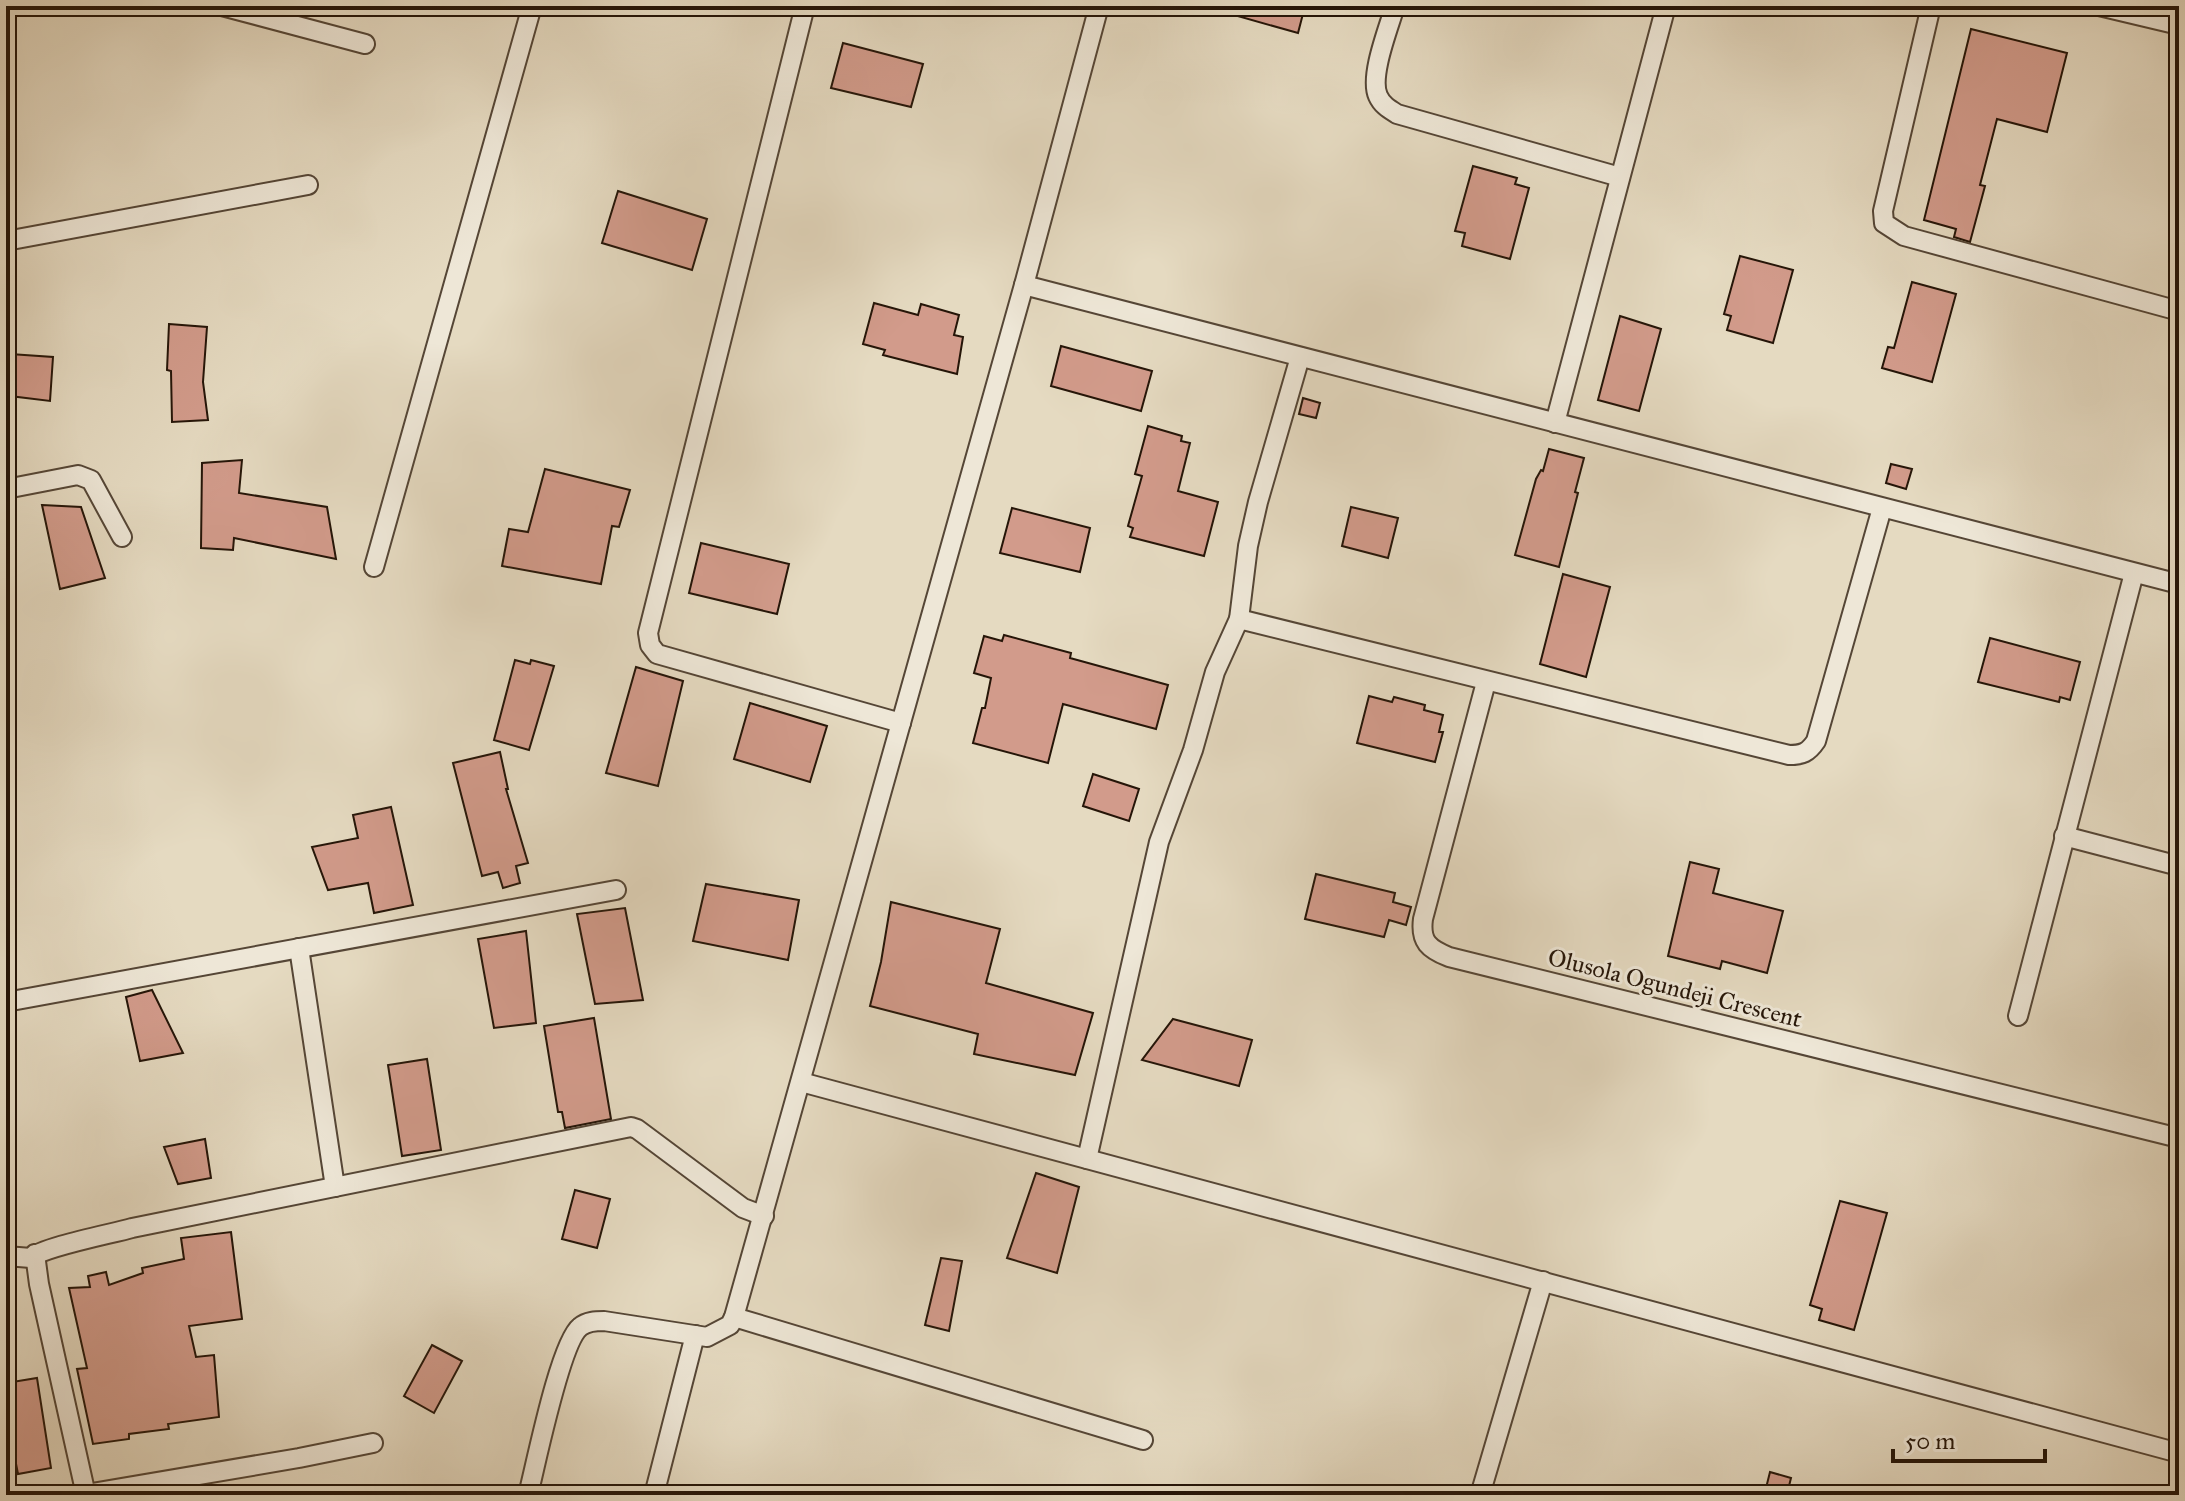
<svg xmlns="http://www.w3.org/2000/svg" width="2185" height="1501" font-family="'IM FELL Great Primer',serif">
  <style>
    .building { fill: #d29b8b; stroke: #251508; stroke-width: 2 }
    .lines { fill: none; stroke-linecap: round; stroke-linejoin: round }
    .minor-casing { stroke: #554636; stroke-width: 22 }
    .minor { stroke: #eee7d7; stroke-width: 18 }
    .labels { text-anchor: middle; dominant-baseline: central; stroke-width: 6; stroke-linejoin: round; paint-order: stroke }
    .street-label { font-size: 24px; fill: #251508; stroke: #eee7d7 }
  </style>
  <rect width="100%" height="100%" fill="#e5dac1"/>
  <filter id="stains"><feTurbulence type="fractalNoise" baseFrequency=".0025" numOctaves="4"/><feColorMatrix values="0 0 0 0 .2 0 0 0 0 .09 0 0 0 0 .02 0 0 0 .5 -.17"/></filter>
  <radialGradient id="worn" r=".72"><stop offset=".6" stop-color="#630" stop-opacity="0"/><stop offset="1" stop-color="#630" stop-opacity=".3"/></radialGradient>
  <g class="building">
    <polygon points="1220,6 1305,6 1298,33 1220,11"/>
    <polygon points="1971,29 2067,53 2047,132 1997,119 1980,185 1985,186 1970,242 1954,237 1956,229 1924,220"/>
    <polygon points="843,43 923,64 911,107 831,88"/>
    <polygon points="1473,166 1517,178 1515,184 1529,188 1510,259 1462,246 1465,233 1455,231"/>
    <polygon points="618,191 707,219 692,270 602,243"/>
    <polygon points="1740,256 1793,270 1773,343 1727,330 1731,316 1724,314"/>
    <polygon points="1912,282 1956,294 1932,382 1882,368 1888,347 1894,348"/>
    <polygon points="874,303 918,315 921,304 959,315 954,335 963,337 957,374 883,355 885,350 863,344"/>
    <polygon points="1620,316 1661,329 1639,411 1598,400"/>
    <polygon points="169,324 207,327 203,382 208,420 172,422 171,371 167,370"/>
    <polygon points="1061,346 1152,371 1141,411 1051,386"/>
    <polygon points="10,354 53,357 50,401 10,396"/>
    <polygon points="1303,398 1320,403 1316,418 1299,414"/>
    <polygon points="1148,426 1182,436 1181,441 1190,443 1178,491 1218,502 1204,556 1130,537 1133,528 1128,526 1142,476 1135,474"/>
    <polygon points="1549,449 1584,458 1575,492 1578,493 1559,567 1515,555 1536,479 1541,470 1543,471"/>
    <polygon points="242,460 239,493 327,507 336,559 234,538 233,550 201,548 202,463"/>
    <polygon points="1891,464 1912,469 1906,489 1886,483"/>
    <polygon points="545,469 630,490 619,527 612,526 601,584 502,566 509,529 528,532"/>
    <polygon points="42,505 81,507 105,578 60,589"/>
    <polygon points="1351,507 1398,518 1388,558 1342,546"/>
    <polygon points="1012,508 1090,528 1080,572 1000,553"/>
    <polygon points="701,543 789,564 777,614 689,593"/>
    <polygon points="1563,574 1610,587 1586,677 1540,664"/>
    <polygon points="1004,635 1071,653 1070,658 1168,685 1156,729 1063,704 1048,763 973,743 982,708 985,708 991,678 974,673 984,636 1002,641"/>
    <polygon points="1990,638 2080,662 2070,700 2060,697 2059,702 1978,682"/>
    <polygon points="515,660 530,664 531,660 554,666 529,750 494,740"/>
    <polygon points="636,667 683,681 658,786 606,773"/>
    <polygon points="1369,696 1392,702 1394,697 1425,705 1424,710 1443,715 1439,732 1443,732 1435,762 1357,743"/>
    <polygon points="750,703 827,726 810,782 734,759"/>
    <polygon points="500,752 508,789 506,789 528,863 516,866 520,883 503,888 498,872 482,876 453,763"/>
    <polygon points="1093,774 1139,789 1129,821 1083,806"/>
    <polygon points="391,807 413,905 374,913 368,883 328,890 312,847 358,838 353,815"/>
    <polygon points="1690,862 1719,869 1713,893 1783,911 1767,973 1722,961 1720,969 1668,956"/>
    <polygon points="1316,874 1395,893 1393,902 1411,907 1406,925 1389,920 1384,937 1305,919"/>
    <polygon points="706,884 799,900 788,960 693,941"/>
    <polygon points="891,902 1000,929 986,983 1093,1013 1075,1075 974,1054 978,1034 870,1006 881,962"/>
    <polygon points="625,908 643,1000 595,1004 577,914"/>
    <polygon points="526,931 536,1023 494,1028 478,939"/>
    <polygon points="152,990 183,1053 140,1061 126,997"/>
    <polygon points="594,1018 611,1119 565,1128 562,1112 558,1112 544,1026"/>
    <polygon points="1173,1019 1252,1040 1239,1086 1142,1060"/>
    <polygon points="427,1059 441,1150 402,1156 388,1065"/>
    <polygon points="205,1139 211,1178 178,1184 164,1147"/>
    <polygon points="1036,1173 1079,1187 1057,1273 1007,1258"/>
    <polygon points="575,1190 610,1199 597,1248 562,1239"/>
    <polygon points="1840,1201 1887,1213 1854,1330 1819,1320 1822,1309 1810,1305"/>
    <polygon points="231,1232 242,1319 189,1326 196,1357 214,1355 219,1417 168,1424 169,1429 129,1434 129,1439 93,1444 77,1369 87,1368 69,1288 90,1287 88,1276 106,1272 109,1285 143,1273 142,1268 184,1259 181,1238"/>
    <polygon points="941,1258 962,1261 949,1331 925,1325"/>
    <polygon points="432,1345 462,1361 434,1413 404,1396"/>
    <polygon points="37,1378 51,1468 18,1474 6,1413 6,1383"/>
    <polygon points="1770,1472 1791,1478 1787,1494 1766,1488"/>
  </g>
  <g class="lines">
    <defs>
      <g id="minor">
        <polyline points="222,6 365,44"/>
        <polyline points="805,6 648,633 650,645 657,654 901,723"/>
        <path d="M1395 6C1389 27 1369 76 1378 96 1382 105 1389 109 1397 114L1620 177"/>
        <polyline points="1931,6 1883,211 1884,223 1904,236 2179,311"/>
        <polyline points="2099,6 2179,25"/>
        <polyline points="6,241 308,185"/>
        <polyline points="1024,285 2179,584"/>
        <polyline points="1555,423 1666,6"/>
        <polyline points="6,489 78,475 91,480 122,537"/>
        <polyline points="374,567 532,6"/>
        <polyline points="1239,619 1248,546 1258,502 1300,357"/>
        <path d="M1486 682 1423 919C1420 942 1429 949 1449 957L2179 1138"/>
        <polyline points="2064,836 2179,866"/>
        <polyline points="299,948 335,1187"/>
        <polyline points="6,1002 616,890"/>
        <polyline points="2018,1016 2134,573"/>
        <polyline points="801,1082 2179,1453"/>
        <path d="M1087 1159 1159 842 1193 750 1215 672 1239 619 1789 755C1802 755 1808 753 1816 741L1882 508"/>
        <polyline points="35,1254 39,1284 86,1495"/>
        <path d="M6 1256 31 1258C43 1247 111 1234 132 1228L631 1127 637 1129 743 1208 764 1216"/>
        <polyline points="734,1317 1143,1440"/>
        <polyline points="80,1495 299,1458 373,1443"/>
        <path d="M528 1495C536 1464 560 1343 580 1327 587 1321 596 1321 604 1321L707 1337 730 1325 734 1317 1024 285 1099 6"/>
        <polyline points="654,1495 695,1335"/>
        <polyline points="1480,1495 1543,1281"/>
      </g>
    </defs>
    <use href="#minor" class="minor-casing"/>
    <use href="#minor" class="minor"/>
  </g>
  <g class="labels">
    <g class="street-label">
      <text transform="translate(1675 988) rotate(14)">Olusola Ogundeji Crescent</text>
    </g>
  </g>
  <rect width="2185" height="1501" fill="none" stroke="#e5dac1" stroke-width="32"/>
  <rect x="8" y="8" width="2169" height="1485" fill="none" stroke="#251508" stroke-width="4"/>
  <rect x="16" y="16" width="2153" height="1469" fill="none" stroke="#251508" stroke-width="2"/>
  <path d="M1893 1449v12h152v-12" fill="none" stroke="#251508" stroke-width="4"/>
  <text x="1905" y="1449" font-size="24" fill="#251508" stroke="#eee7d7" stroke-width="6" paint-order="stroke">50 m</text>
  <rect width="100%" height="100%" filter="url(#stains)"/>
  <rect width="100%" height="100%" fill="url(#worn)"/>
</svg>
